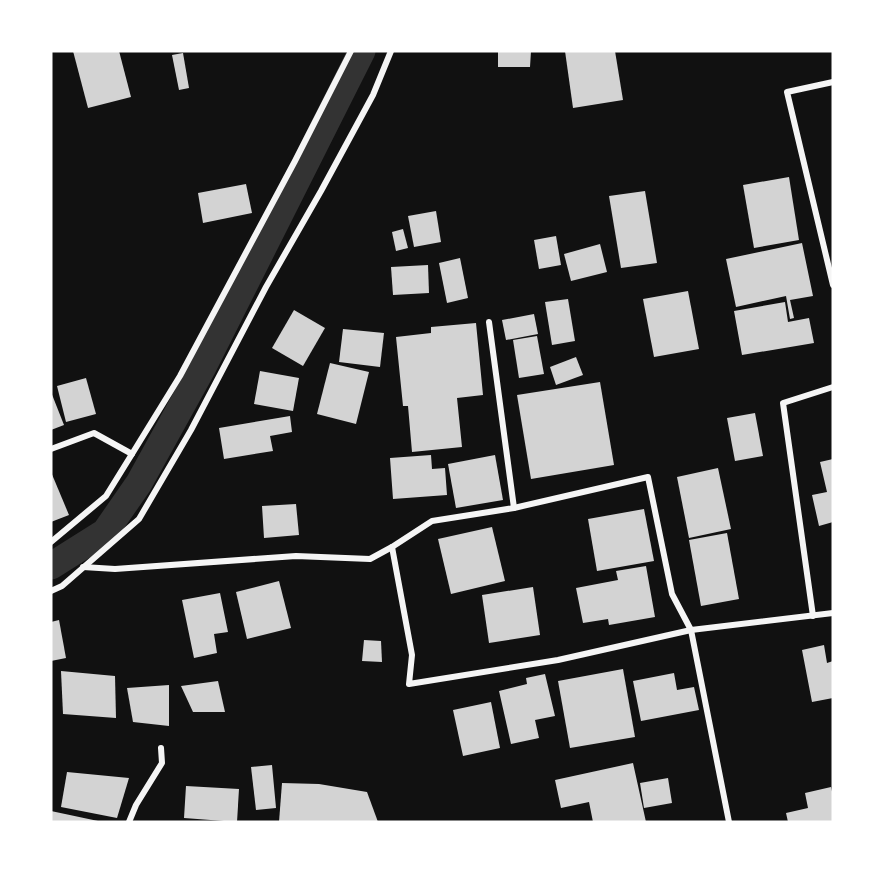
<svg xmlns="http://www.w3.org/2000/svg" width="884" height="873" font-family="Commissioner,sans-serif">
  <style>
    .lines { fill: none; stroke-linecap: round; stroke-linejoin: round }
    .canal { stroke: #333; stroke-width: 27 }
    .building { fill: #d3d3d3 }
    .minor { stroke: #f5f5f5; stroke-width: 6 }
  </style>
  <rect width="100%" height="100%" fill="#111"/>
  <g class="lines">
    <polyline class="canal" points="51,566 105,532 139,483 203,367 362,51"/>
  </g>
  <g class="building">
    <polygon points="73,51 119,51 131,97 88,108"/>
    <polygon points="498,51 531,51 530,67 498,67"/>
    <polygon points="565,51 615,51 623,100 573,108"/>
    <polygon points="183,53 189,88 179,90 172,55"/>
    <polygon points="789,177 799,240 754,248 743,185"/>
    <polygon points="246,184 252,213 203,223 198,193"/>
    <polygon points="645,191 657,263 621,268 609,196"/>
    <polygon points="436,211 441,242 414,247 408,216"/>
    <polygon points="403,229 408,248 396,251 392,232"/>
    <polygon points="556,236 561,265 539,269 534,240"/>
    <polygon points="802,243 813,296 790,300 794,318 790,319 786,296 736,307 726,259"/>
    <polygon points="600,244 607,272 571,281 564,254"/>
    <polygon points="460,258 468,298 447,303 439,263"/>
    <polygon points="428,265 429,293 393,295 391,267"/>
    <polygon points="688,291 699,349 654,357 643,299"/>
    <polygon points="568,299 575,341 552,345 545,302"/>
    <polygon points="785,302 788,322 809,318 814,343 742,355 734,311"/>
    <polygon points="294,310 325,328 303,366 272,348"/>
    <polygon points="534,314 538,334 506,340 502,320"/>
    <polygon points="476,323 483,395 457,398 462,447 412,452 408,406 403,406 396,337 431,333 431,327"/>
    <polygon points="343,329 384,333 380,367 339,362"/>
    <polygon points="537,336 544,374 519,378 513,340"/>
    <polygon points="576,357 583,375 556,385 550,367"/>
    <polygon points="330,363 369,372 356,424 317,414"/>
    <polygon points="260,371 299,378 293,411 254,404"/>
    <polygon points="86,378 96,414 66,422 57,386"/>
    <polygon points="600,382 614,465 531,479 517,395"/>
    <polygon points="51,392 64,425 51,430"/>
    <polygon points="755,413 763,456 735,461 727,418"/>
    <polygon points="290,416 292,432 270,436 273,451 224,459 219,428"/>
    <polygon points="431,455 432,469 445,468 447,495 393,499 390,458"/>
    <polygon points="495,455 503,500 456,508 448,464"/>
    <polygon points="833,459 833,522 819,526 812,495 827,492 820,462"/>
    <polygon points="718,468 731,529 689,538 677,477"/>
    <polygon points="51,472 69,515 51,522"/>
    <polygon points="296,504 299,535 264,538 262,506"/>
    <polygon points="644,509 654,561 597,571 588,519"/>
    <polygon points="492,527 505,581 451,594 438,539"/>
    <polygon points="727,533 739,599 701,606 689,540"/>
    <polygon points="646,566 655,617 609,625 608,619 583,623 576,588 618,580 616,571"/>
    <polygon points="279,581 291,628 247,639 236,592"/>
    <polygon points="533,587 540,635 489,643 482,595"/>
    <polygon points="220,593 228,632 214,634 217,653 194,658 182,600"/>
    <polygon points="59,620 66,658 51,661 51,622"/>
    <polygon points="364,640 381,641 382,662 362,661"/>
    <polygon points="824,645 827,663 833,661 833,698 812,702 802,650"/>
    <polygon points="623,669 635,737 570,748 558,681"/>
    <polygon points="61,671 115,676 116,718 63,714"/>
    <polygon points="674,673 677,690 694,687 699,710 641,721 633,681"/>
    <polygon points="545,674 555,716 535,720 539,738 511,744 499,691 527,684 526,678"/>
    <polygon points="218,681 225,712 193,712 181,686"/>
    <polygon points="169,685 169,726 133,722 127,688"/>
    <polygon points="491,702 500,748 463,756 453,710"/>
    <polygon points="633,763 646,822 593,822 589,802 561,808 555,780"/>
    <polygon points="272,765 276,808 256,810 251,767"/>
    <polygon points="67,772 129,778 117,818 61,807"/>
    <polygon points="668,778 672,803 644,808 640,783"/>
    <polygon points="282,783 319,784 367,792 378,822 279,822"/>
    <polygon points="186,786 239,789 237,822 184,818"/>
    <polygon points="831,787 833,796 833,822 788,822 786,813 808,808 805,793"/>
    <polygon points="51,811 98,821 98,822 51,822"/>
  </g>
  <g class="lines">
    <g class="minor">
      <polyline points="833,82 787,92 833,285"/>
      <polyline points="489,322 514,508"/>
      <polyline points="51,449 94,433 132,454"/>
      <polyline points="51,542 106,496 132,454 180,376 295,161 351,51"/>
      <polyline points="392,547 412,655 409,684 558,660 691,630 833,613"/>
      <polyline points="83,567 115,569 296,556 370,559 392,547 432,521 514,508 648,477 672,594 691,630 729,822"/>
      <polyline points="51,591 62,586 139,519 191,430 266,287 321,191 373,95 391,51"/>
      <polyline points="813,616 783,403 833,387"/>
      <polyline points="129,822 136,805 162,763 161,748"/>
    </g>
  </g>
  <rect width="884" height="873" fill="none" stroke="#ffffff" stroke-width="105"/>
</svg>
